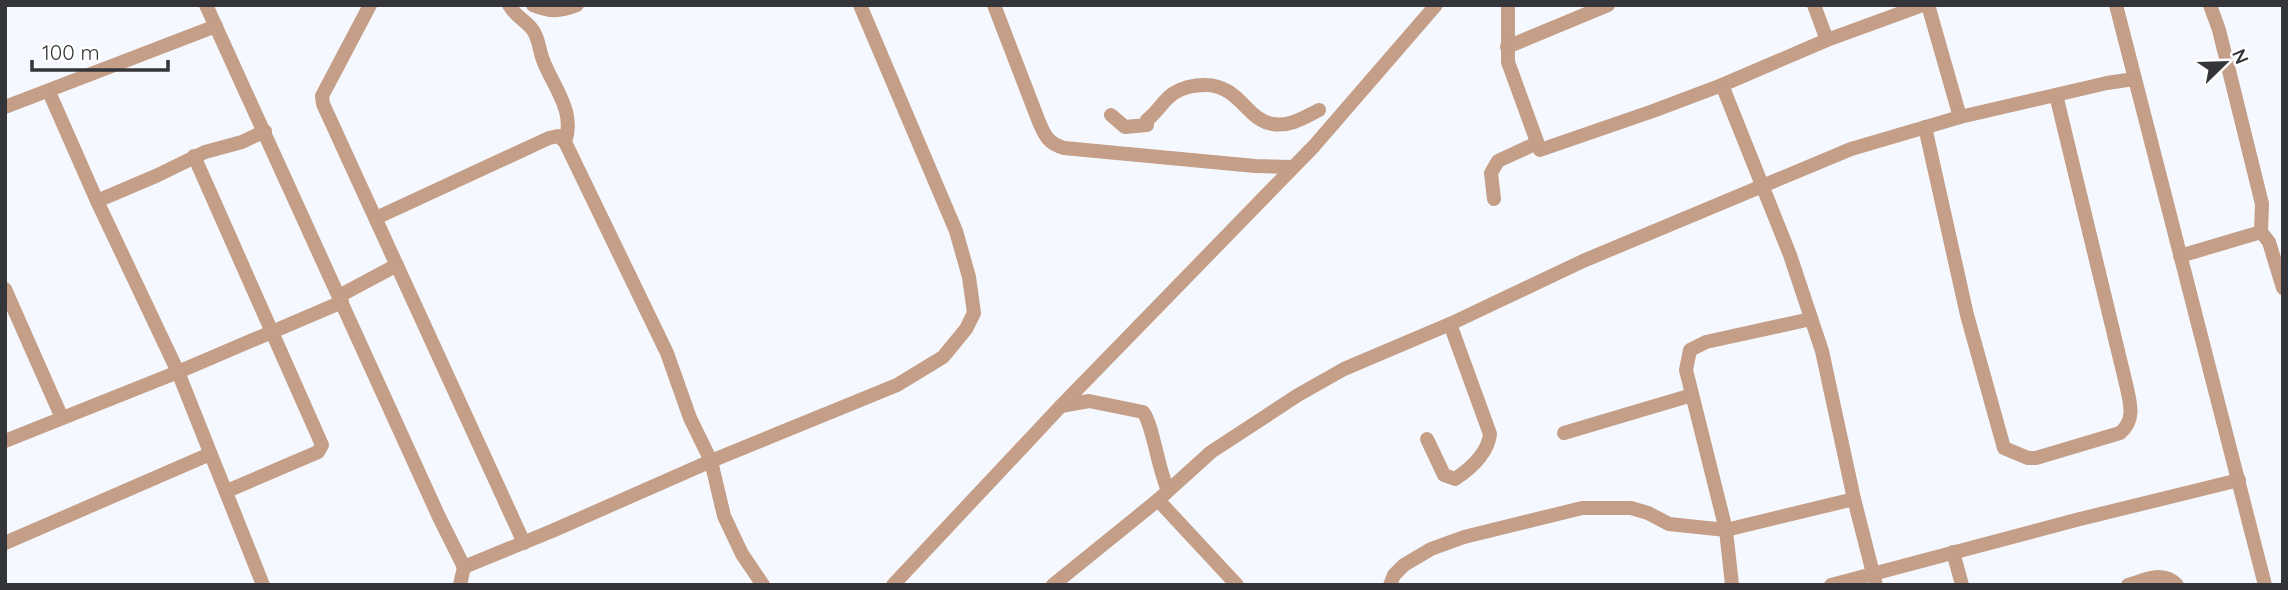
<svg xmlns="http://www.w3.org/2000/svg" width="2288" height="590" font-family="Quicksand,sans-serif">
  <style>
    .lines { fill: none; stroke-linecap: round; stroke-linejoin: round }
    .minor { stroke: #c49e87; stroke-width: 14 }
  </style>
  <rect width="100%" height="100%" fill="#f5f8fe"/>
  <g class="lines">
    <g class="minor">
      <polyline points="206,5 439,517 464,567 552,531 711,461 897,385 943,357 966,329 974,313 969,277 956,231 860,5"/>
      <polyline points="370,5 322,96 323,104 524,543"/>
      <path d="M509 5C515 16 525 20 532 29 539 37 539 50 543 60 553 87 576 111 565 142"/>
      <path d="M533 5C550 12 559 12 577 5"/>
      <path d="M994 5 1039 122C1045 136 1048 143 1064 148L1255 166 1292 167"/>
      <polyline points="1508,5 1508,62 1540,150 1653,111 1722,85 1827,40 1923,5"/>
      <polyline points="1814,5 1827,40"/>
      <polyline points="1928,5 1960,117"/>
      <polyline points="2116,5 2265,585"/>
      <polyline points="1507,47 1608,5"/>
      <polyline points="49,92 97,201 178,372 263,585"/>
      <polyline points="5,107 216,26"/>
      <path d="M1111 115 1125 127 1147 125V120C1157 113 1163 100 1174 93 1182 88 1194 85 1205 85 1240 85 1247 121 1273 124 1290 127 1305 117 1319 110"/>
      <path d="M1925 127 1967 315 2004 448 2028 458H2036L2120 433C2136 420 2130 402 2126 384L2056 95"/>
      <polyline points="194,156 322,445 318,452 227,491"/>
      <polyline points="1494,199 1491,173 1498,161 1537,143"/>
      <polyline points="97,201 158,175 205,152 242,142 265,131"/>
      <polyline points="376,218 549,138 558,136 565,142 667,353 690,418 711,461 724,516 742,554 763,585"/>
      <polyline points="2261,232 2269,242 2283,288"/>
      <polyline points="2180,256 2261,232 2262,204 2219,30 2210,5"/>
      <polyline points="5,289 62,418"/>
      <polyline points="339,296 397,265"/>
      <path d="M1061 406 1089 401 1143 412C1153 424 1158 470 1168 490"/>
      <polyline points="1564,433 1692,395"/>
      <path d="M1427 439 1444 475 1455 479C1470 469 1488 453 1490 434L1450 324"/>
      <polyline points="5,441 178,372 342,302"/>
      <polyline points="1854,499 1876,585"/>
      <polyline points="1158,500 1237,585"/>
      <polyline points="5,543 210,454"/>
      <polyline points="1953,552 1962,585"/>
      <polyline points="460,585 464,567"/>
      <polyline points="893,585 1060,407 1314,146 1436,5"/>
      <polyline points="1053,585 1158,500 1211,452 1298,395 1344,369 1450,324 1583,261 1851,149 1960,117 2107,83 2134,79"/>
      <polyline points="1390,585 1394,575 1404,565 1431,549 1464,537 1582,508 1631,508 1648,513 1669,524 1726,530 1854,499 1822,351 1790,255 1722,85"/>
      <polyline points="1732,585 1726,530 1686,370 1690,350 1706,342 1811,319"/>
      <polyline points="1831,585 2076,520 2239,480"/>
      <path d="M2128 585C2145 580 2163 570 2177 585"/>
    </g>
  </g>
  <rect width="2288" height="590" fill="none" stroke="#343538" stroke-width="14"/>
  <g transform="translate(2225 63) rotate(67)" stroke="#ffffff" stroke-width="5" paint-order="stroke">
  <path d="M0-5L12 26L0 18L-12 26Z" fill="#343538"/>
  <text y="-10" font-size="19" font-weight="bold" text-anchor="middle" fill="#343538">N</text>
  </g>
  <path d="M32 60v10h136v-10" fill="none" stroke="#343538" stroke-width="3.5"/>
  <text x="42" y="60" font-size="21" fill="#343538" stroke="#ffffff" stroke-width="5" paint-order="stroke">100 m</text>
</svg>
